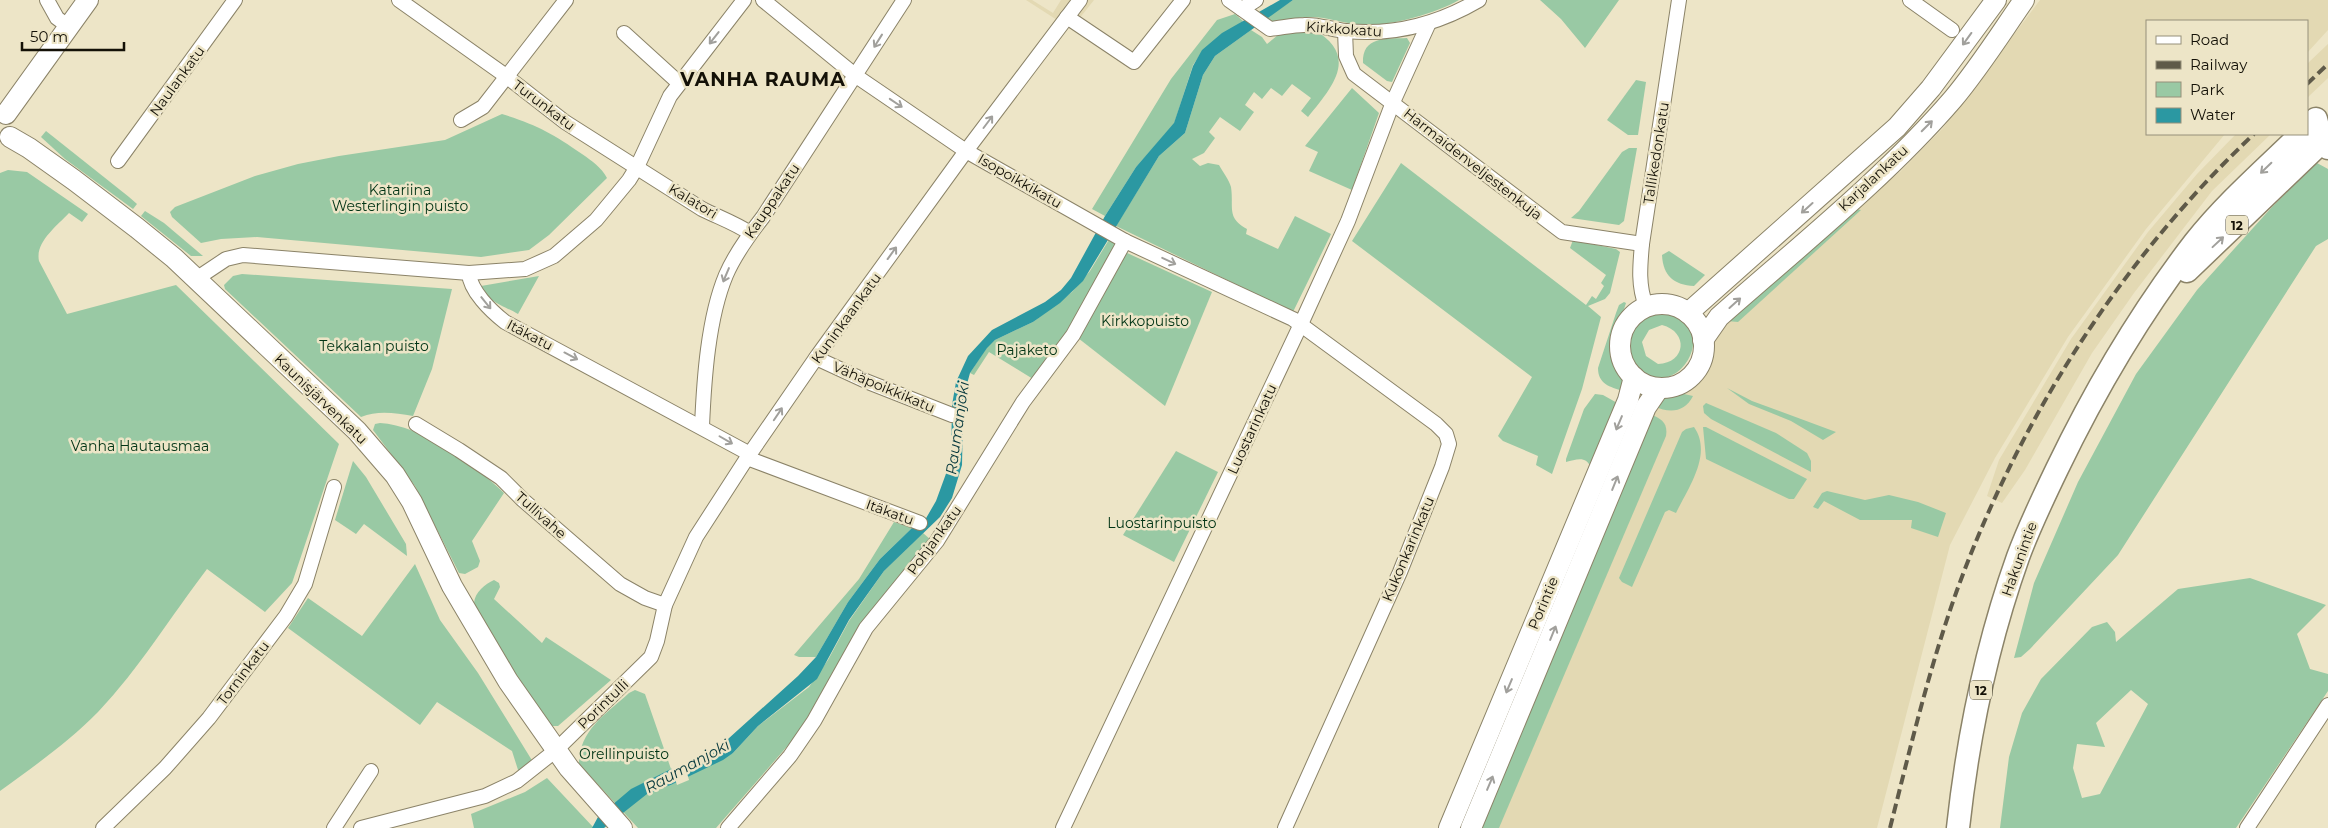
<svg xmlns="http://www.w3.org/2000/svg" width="2328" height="828" font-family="Montserrat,sans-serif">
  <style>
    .built { fill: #e3d9b3 }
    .green { fill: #99c9a4; fill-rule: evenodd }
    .water { fill: #2b98a2 }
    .pier { fill: #ede5c7 }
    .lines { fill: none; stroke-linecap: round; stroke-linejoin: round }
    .minor-casing { stroke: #8b8368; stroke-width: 16 }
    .secondary-casing { stroke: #8b8368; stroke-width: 22 }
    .trunk-casing { stroke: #8b8368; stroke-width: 25 }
    .minor { stroke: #fff; stroke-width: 14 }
    .secondary { stroke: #fff; stroke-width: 20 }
    .trunk { stroke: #fff; stroke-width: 22 }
    .rail { stroke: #5f5a49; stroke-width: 4; stroke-dasharray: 10 5; stroke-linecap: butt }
    .oneway { stroke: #a1a09c }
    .labels { text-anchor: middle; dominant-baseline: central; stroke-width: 5; stroke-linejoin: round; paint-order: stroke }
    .shield { fill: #ede5c7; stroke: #555141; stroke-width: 1 }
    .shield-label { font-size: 12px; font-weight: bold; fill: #141107 }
    .street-label { font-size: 14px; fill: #141107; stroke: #ede5c7 }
    .park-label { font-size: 14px; fill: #013415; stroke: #ede5c7 }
    .water-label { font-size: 15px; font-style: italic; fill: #03363b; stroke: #ede5c7 }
    .district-label { font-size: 19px; font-weight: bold; letter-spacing: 1px; fill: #141107; stroke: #ede5c7 }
  </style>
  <rect width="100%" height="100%" fill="#ede5c7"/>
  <g class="built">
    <polygon points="1026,0 1032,0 1053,13 1061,0 1094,0 1071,29"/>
    <polygon points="2040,0 2328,0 2328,30 2307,53 2307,21 2147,21 2147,134 2225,134 2146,229 2068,337 1995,458 1950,545 1877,828 1477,828 1650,414 1664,397 1688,389 1703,376 1709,362 1710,347 1716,336 1727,321 1850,211 1900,172 1943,128"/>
    <polygon points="2328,44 2328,78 2307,98 2307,64"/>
    <polygon points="2236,134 2271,134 2212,191 2134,293 2092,353 2025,470 2002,503 1987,496 1999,460 2071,339 2148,232 2197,174"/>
  </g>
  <g class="green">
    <path d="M1293 0H1459C1435 14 1390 26 1363 25 1345 24 1328 17 1310 17 1293 16 1281 28 1266 18Z"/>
    <polygon points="1540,0 1619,0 1585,48 1561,19"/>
    <polygon points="1235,14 1243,21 1203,50 1193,65 1174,124 1136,167 1105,216 1092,209 1171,79 1217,20"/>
    <path d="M1313 29C1360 56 1333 86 1308 117L1301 111 1311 98 1292 84 1282 96 1271 88 1262 99 1254 92 1245 105 1254 112 1240 131 1220 117 1209 132 1215 138 1204 153 1192 159 1200 166 1208 163 1219 165C1223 172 1229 180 1231 187 1234 207 1226 218 1247 229L1246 234 1278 249 1295 216 1331 234 1293 312 1116 226 1159 156 1185 133 1203 75 1215 56 1251 30 1262 37 1267 44 1278 35Z"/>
    <path d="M1407 38 1410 43 1392 82 1387 81 1363 63C1362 36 1386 39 1407 38Z"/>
    <polygon points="1636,80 1646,82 1638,135 1628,135 1607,120"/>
    <polygon points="1352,88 1379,113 1352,190 1309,171 1318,152 1305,146"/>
    <path d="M502 114C537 125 552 133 582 154 592 161 601 167 607 178L549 235 529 250 481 257 257 237 221 239 201 243 172 217 170 212 175 207 255 176 298 164 339 156 445 140Z"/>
    <polygon points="46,131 129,197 137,204 133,209 65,159 41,137"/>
    <polygon points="1629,148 1637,148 1624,221 1619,225 1571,218 1579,211 1622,152"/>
    <polygon points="1401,163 1586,305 1592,296 1596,299 1604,286 1601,283 1606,275 1570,248 1573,240 1616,249 1620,252 1610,293 1605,299 1588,306 1601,317 1582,389 1552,474 1536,465 1538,456 1503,441 1498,436 1532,377 1352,241"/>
    <polygon points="2317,163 2328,169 2328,239 2316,246 2118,555 2030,649 2021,657 2014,658 2034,583 2078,482 2136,374 2197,290 2272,207"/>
    <path d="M8 170 27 172 88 214 82 222 69 213C57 226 35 242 39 261L67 314 176 285 339 444 292 583 265 612 207 569C171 616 139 669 98 712 70 741 33 767 0 791V173Z"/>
    <polygon points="1855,209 1861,210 1738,322 1727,321"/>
    <polygon points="145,211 164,223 203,256 191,256 141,216"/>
    <polygon points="1110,238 1120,243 1081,314 1033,379 989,352 974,375 970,373 987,347 995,340 1033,322 1072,292 1090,271"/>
    <path d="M1669 251 1705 275 1694 286C1674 285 1663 276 1662 255Z"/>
    <polygon points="1125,252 1212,292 1165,406 1078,338"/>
    <path d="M242 274 452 289 432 369 413 416C395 413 378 410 361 417L225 289 224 285 233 276Z"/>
    <path d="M539 276 518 314C506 307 484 300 481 286Z"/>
    <path d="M1624 302 1626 303C1622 317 1613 330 1612 345 1611 362 1625 374 1623 391 1610 387 1598 384 1598 368L1616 313 1619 305Z"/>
    <path d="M1663 312C1728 323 1674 412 1635 364 1623 350 1629 327 1644 317 1650 313 1656 313 1663 312ZM1662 325C1689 332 1686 363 1658 364L1646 356 1642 342 1649 330Z"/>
    <polygon points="1727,388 1752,401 1836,432 1823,440 1791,421 1749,404"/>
    <path d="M1675 392 1693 396C1685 412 1670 414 1654 406L1664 397Z"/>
    <path d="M1595 394 1603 395 1619 404 1591 468C1586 455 1576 460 1566 462V459L1584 409Z"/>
    <polygon points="1706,403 1776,433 1807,453 1811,461 1811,472 1711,419 1704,413 1703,406"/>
    <path d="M1650 414C1662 419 1668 423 1666 436L1499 828H1477Z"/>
    <path d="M380 423C421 425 475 465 504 493L472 541 480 561 478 567 465 574 459 573 415 486 373 430 375 424Z"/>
    <path d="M1694 427C1713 454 1688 488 1676 513L1669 510 1665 512 1632 587 1622 582 1619 578 1682 432 1686 429Z"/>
    <polygon points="1703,427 1706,427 1807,479 1794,499 1789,499 1706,459"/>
    <polygon points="1176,451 1218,472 1174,562 1123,535"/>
    <polygon points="353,461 366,477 406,544 407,556 364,524 356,534 335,520"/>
    <polygon points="1827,491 1865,500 1889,495 1918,502 1946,513 1938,537 1911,528 1912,520 1860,520 1824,501 1818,509 1813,507 1822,493"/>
    <polygon points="894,522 912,528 880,559 848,602 816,657 799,657 794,655 859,579"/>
    <path d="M923 533 931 540 862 624 797 735 716 828H638L579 764C579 730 606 714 629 693L635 690 645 694 671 769 673 784 733 753 758 726 809 687 828 660 849 621 884 571Z"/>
    <polygon points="415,564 440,620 478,673 533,762 519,773 512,751 437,702 420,725 288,628 308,598 362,636"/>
    <path d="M2250 578 2326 605 2297 634 2310 669 2328 674V691L2236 828H2000L2009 757 2022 713 2041 679 2092 627 2107 622 2115 632 2116 642 2178 589ZM2131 690 2148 704 2100 794 2082 798 2073 768 2077 744 2105 747 2096 723Z"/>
    <path d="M494 580 499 583 500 587 494 599 542 643 546 637 611 680 558 726H552L545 720 504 657 474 603C475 592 485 584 494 580Z"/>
    <polygon points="547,778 594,828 474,828 471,814 525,792"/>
  </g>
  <polygon class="water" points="1280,0 1293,0 1215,56 1203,75 1185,133 1159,156 1083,281 1060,303 1033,322 995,340 987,348 970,373 967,384 963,414 962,465 952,498 940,517 884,571 849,620 817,679 758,726 733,753 723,760 673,784 647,794 604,828 592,828 598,817 631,789 671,769 696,760 718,748 798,676 816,657 848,602 880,559 912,528 925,520 936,501 951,460 952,405 956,382 968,356 992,330 1045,302 1061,290 1071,278 1105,216 1136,167 1174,123 1193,66 1202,50 1222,33"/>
  <polygon class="pier" points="684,762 689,780 677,785 671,766"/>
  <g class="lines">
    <defs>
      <g id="minor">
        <polyline points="47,0 57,18 69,27"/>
        <path d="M399 0 506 76 565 122 702 209C718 217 735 223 750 233"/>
        <polyline points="763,0 856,76 966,151 1125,241 1293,319 1436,424 1446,434 1449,444 1442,467 1400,572 1285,828"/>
        <path d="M1229 0 1270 29C1281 28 1293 25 1304 25 1318 24 1333 30 1346 31 1395 36 1438 24 1479 0"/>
        <polyline points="1910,0 1952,30"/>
        <polyline points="1242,9 1256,0"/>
        <polyline points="1067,17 1134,62 1183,0"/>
        <polyline points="1345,31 1346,56 1354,74 1562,232 1642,244"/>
        <polyline points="624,33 679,83"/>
        <polyline points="461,120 483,107 566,0"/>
        <polyline points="118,161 235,0"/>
        <path d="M469 273C470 291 491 311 505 322L750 454"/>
        <polyline points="196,279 226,259 243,255 469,273 525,269 554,256 596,220 629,180 637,167 670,96 744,0"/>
        <path d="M1646 306C1638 286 1640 266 1642 244L1679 0"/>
        <polyline points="816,358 868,382 952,415"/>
        <polyline points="416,424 459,450 501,478 523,500 620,584 645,598 665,605"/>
        <path d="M702 426C704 380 708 318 726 275 735 254 749 235 763 217L904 0"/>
        <polyline points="747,458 920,523"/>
        <polyline points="103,828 165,768 209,718 286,616 305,584 334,487"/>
        <polyline points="334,828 371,771"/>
        <polyline points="361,828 485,796 517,781 555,751 651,657 657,641 665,605 696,537 747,458 818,355 966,151 1080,0"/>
        <polyline points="728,828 790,756 814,721 866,628 937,541 1023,402 1073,335 1125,241"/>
        <polyline points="1063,828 1301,324 1348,221 1393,102 1428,25"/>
        <polyline points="2247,828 2328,705"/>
      </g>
      <g id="secondary">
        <polyline points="6,114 88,0"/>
        <polyline points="10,137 29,148 74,180 137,228 174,258 357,431 395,475 412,502 452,586 508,681 569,768 622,828"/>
        <circle cx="1662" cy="346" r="42"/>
        <polyline points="1688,313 1897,127 1931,88 1996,0"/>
        <path d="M1703 340 1719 317C1797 248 1885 178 1953 99 1979 68 2001 33 2024 0"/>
        <polyline points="1449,828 1628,400 1634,377"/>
        <polyline points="1471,828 1646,407 1659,388"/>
      </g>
      <g id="trunk">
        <polyline points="2316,119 2322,142 2328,148"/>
        <polyline points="2187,271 2328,136"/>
        <path d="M1958 828C1968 736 1987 644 2018 557 2029 527 2043 498 2057 469 2095 390 2141 312 2195 242 2226 203 2265 169 2301 134"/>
      </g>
    </defs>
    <use href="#minor" class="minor-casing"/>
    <use href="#secondary" class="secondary-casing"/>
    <use href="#trunk" class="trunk-casing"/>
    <use href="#minor" class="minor"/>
    <use href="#secondary" class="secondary"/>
    <use href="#trunk" class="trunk"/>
    <g class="rail">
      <polyline points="2307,84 2328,64"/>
      <path d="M1890 828C1910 749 1929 669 1956 593 2018 421 2121 259 2254 134"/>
    </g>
  </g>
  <defs><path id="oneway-shaft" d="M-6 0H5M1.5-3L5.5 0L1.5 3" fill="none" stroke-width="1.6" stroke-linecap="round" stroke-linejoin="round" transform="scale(1.25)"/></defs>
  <g class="oneway">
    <use href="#oneway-shaft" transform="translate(714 38) rotate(128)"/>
    <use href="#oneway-shaft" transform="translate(1967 39) rotate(126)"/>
    <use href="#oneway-shaft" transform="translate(878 41) rotate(122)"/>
    <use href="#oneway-shaft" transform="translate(896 103) rotate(34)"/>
    <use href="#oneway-shaft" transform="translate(988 122) rotate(-53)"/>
    <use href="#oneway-shaft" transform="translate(1927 126) rotate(-45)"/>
    <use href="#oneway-shaft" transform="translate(2266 168) rotate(136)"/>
    <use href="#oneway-shaft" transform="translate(1807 208) rotate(138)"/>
    <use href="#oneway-shaft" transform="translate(2218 242) rotate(-43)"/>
    <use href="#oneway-shaft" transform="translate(892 253) rotate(-54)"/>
    <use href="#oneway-shaft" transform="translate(1169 261) rotate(25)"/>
    <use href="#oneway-shaft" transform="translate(726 275) rotate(113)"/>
    <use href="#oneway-shaft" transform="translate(486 303) rotate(51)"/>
    <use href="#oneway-shaft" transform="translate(1735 303) rotate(-42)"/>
    <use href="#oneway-shaft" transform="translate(571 356) rotate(28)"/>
    <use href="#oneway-shaft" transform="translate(778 414) rotate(-56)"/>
    <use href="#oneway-shaft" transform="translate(1619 423) rotate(113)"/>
    <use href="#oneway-shaft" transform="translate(726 440) rotate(30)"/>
    <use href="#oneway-shaft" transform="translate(1615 483) rotate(-68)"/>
    <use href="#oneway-shaft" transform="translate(1553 633) rotate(-68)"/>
    <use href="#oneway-shaft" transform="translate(1509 686) rotate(113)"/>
    <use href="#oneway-shaft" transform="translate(1490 783) rotate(-67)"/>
  </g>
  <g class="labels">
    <g class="shield">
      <rect x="2226" y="215.5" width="22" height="19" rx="4"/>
      <rect x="1970" y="680.5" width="22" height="19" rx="4"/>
    </g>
    <g class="shield-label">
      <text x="2237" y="225">12</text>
      <text x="1981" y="690">12</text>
    </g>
    <g class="street-label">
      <text transform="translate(1344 29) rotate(4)">Kirkkokatu</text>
      <text transform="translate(177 81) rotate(-54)">Naulankatu</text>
      <text transform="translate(544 105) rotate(37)">Turunkatu</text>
      <text transform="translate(1656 153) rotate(-81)">Tallikedonkatu</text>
      <text transform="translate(1473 164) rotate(38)">Harmaidenveljestenkuja</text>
      <text transform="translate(1873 178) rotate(-43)">Karjalankatu</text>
      <text transform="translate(1020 181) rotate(30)">Isopoikkikatu</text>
      <text transform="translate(693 201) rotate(31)">Kalatori</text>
      <text transform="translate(772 201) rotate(-56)">Kauppakatu</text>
      <text transform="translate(846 318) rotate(-54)">Kuninkaankatu</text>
      <text transform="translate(530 335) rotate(28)">Itäkatu</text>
      <text transform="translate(884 387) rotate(23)">Vähäpoikkikatu</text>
      <text transform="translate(321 399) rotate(44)">Kaunisjärvenkatu</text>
      <text transform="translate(1252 429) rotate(-65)">Luostarinkatu</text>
      <text transform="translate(890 512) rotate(20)">Itäkatu</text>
      <text transform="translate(541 515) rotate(42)">Tullivahe</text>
      <text transform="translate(934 540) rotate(-54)">Pohjankatu</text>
      <text transform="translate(1408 549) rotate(-67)">Kukonkarinkatu</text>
      <text transform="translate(2019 559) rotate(-70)">Hakunintie</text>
      <text transform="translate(1543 603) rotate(-67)">Porintie</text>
      <text transform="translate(243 673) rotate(-53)">Torninkatu</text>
      <text transform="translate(603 704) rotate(-44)">Porintulli</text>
    </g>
    <g class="park-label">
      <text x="400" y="190">Katariina<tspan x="400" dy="16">Westerlingin puisto</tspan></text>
      <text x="1145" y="321">Kirkkopuisto</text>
      <text x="374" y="346">Tekkalan puisto</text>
      <text x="1027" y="350">Pajaketo</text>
      <text x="140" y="446">Vanha Hautausmaa</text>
      <text x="1162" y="523">Luostarinpuisto</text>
      <text x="624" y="754">Orellinpuisto</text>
    </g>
    <g class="water-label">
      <text transform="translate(957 428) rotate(-82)">Raumanjoki</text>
      <text transform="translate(687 766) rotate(-29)">Raumanjoki</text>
    </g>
    <g class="district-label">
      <text x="763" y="79">VANHA RAUMA</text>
    </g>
  </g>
  <rect x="2146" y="20" width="162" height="115" fill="#ede5c7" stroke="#96907a"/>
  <rect x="2156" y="36" width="25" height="8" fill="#ffffff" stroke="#96907a"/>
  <text x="2190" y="45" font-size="15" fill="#141107">Road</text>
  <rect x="2156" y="61" width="25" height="8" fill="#5f5a49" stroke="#96907a"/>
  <text x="2190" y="70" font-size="15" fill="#141107">Railway</text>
  <rect x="2156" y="82" width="25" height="15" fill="#99c9a4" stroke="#96907a"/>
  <text x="2190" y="95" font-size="15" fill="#141107">Park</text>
  <rect x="2156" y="108" width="25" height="15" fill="#2b98a2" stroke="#96907a"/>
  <text x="2190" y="120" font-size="15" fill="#141107">Water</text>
  <path d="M22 42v8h102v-8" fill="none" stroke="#141107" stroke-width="2.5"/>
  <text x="30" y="42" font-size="15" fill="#141107" stroke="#ede5c7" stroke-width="4" paint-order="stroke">50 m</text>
</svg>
